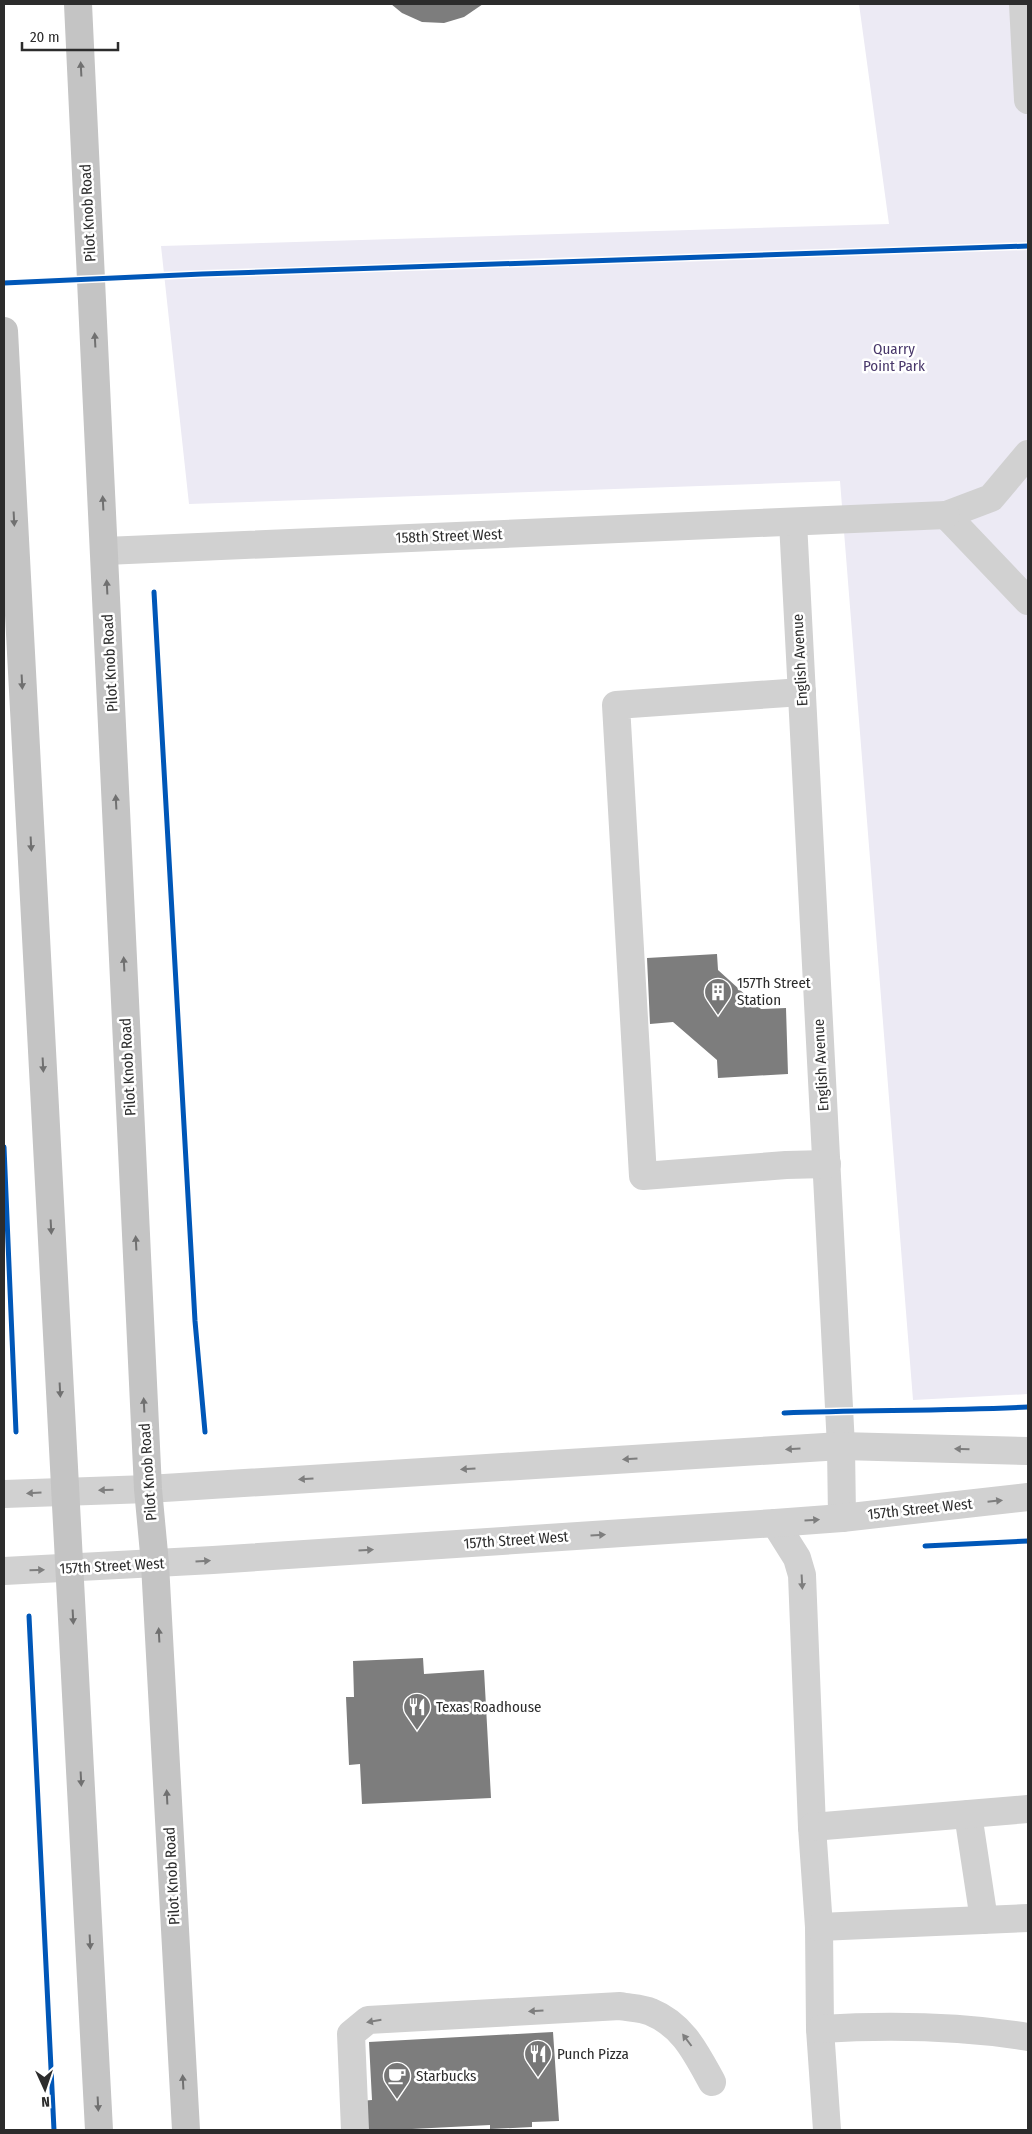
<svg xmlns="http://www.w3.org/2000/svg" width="1032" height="2134" font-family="'Fira Sans Condensed',sans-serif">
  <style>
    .green { fill: #eceaf4 }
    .building { fill: #7d7d7d }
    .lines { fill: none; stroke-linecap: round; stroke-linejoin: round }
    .minor { stroke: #d1d1d1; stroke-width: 28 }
    .major { stroke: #c4c4c4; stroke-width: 28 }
    .cycleway-casing { stroke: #fff; stroke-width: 8 }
    .cycleway { stroke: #0057b8; stroke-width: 5 }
    .oneway { fill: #707070 }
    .oneway2 { fill: #7e7e7e }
    .labels { text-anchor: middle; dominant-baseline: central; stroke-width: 5; stroke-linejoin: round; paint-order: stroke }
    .street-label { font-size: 15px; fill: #2c2c2c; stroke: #fff }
    .park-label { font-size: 15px; fill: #48376a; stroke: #fff }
    .poi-label { font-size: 15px; fill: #2c2c2c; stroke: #fff; text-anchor: start }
  </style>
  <rect width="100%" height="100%" fill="#fff"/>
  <polygon class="green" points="859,4 1028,4 1028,1394 913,1400 840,481 189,504 161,246 889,224"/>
  <g class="building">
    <polygon points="391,4 483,4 464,17 444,23 422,22 402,13"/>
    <polygon points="717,954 718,970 761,1009 786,1008 788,1074 718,1078 717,1060 673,1022 650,1024 647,958"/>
    <polygon points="423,1658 424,1674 484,1670 491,1798 362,1804 360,1764 349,1765 346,1697 354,1697 353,1661"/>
    <polygon points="553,2032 559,2121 532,2122 532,2127 490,2129 490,2125 412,2129 412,2130 362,2130 360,2101 372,2100 369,2042"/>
  </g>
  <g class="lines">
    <g class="minor">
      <polyline points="1023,4 1028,100"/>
      <polyline points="1028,454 991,498 946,515 1028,601"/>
      <polyline points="793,522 841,1446 842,1518"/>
      <polyline points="105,551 946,515"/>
      <polyline points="802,692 616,705 643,1176 786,1165 827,1164"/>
      <polyline points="4,1494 148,1489 841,1446 1028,1451"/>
      <polyline points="775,1523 797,1558 802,1575 812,1827 819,1927 820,2029 827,2130"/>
      <polyline points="4,1571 213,1560 775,1523 842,1518 1028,1497"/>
      <polyline points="968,1814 984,1920"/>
      <polyline points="812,1827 1028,1809"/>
      <polyline points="819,1927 1028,1918"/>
      <path d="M820 2029C889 2025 960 2026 1028 2037"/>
      <path d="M355 2130 351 2034 368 2020 620 2006C630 2008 642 2008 651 2012 683 2025 696 2053 712 2082"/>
    </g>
    <g class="major">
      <polyline points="78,4 148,1489 155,1564 186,2130"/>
      <polyline points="4,331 99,2130"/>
    </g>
    <defs>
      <g id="cycleway">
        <polyline points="4,283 202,274 1028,246"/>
        <polyline points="154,592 195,1321 205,1432"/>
        <polyline points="4,1147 16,1432"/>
        <path d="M784 1413C865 1410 947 1411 1028 1407"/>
        <polyline points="925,1546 1028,1541"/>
        <polyline points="29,1616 54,2130"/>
      </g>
    </defs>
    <use href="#cycleway" class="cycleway-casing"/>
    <use href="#cycleway" class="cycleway"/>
  </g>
  <defs><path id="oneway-solid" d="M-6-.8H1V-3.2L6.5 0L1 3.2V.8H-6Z" transform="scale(1.25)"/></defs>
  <g class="oneway">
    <use href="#oneway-solid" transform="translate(81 69) rotate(-93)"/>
    <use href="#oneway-solid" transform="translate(95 340) rotate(-93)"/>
    <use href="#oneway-solid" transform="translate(103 503) rotate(-93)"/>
    <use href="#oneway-solid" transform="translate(14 519) rotate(87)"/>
    <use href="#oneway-solid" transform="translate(107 587) rotate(-93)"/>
    <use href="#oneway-solid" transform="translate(22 682) rotate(87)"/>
    <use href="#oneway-solid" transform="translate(116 802) rotate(-93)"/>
    <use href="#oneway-solid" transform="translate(31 844) rotate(87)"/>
    <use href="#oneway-solid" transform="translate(124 964) rotate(-93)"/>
    <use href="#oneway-solid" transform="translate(43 1065) rotate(87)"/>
    <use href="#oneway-solid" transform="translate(51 1227) rotate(87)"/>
    <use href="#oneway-solid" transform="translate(136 1243) rotate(-93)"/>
    <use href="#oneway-solid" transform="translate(60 1390) rotate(87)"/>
    <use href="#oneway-solid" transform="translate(144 1405) rotate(-93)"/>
    <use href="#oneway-solid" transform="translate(73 1617) rotate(87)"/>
    <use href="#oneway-solid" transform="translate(159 1635) rotate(-93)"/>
    <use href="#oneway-solid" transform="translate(81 1779) rotate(87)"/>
    <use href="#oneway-solid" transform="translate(167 1797) rotate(-93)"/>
    <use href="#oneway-solid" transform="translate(90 1942) rotate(87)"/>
    <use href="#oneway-solid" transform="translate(183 2082) rotate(-93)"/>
    <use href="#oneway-solid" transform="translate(98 2104) rotate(87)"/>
  </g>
  <g class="oneway2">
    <use href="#oneway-solid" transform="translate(793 1449) rotate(176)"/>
    <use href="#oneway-solid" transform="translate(962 1449) rotate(-178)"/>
    <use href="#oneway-solid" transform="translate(630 1459) rotate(176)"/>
    <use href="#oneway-solid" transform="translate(468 1469) rotate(176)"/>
    <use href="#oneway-solid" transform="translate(306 1479) rotate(176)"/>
    <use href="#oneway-solid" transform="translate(106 1490) rotate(178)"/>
    <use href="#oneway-solid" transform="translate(34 1493) rotate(177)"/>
    <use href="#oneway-solid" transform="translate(995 1501) rotate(-6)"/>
    <use href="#oneway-solid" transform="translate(812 1520) rotate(-4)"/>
    <use href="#oneway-solid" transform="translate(598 1535) rotate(-4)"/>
    <use href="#oneway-solid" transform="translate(366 1550) rotate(-4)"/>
    <use href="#oneway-solid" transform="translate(203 1561) rotate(-4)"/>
    <use href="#oneway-solid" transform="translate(37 1570) rotate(-2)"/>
    <use href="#oneway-solid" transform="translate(802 1582) rotate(87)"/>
    <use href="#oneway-solid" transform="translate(536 2011) rotate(177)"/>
    <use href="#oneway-solid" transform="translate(374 2021) rotate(170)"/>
    <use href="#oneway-solid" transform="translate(687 2040) rotate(-127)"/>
  </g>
  <defs>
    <symbol id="building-pin" viewBox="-11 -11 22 30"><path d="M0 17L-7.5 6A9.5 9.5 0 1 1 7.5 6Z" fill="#767676" stroke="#fff"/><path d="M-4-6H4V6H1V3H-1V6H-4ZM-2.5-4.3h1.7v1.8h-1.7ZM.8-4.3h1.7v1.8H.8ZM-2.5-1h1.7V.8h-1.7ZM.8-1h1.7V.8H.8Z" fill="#fff"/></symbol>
    <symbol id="restaurant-pin" viewBox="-11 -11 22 30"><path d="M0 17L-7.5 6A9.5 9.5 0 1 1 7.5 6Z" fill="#767676" stroke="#fff"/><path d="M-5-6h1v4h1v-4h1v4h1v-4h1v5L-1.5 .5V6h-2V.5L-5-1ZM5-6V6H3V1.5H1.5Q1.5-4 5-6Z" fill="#fff"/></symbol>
    <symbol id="cafe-pin" viewBox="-11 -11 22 30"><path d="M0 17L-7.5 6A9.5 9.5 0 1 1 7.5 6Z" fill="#767676" stroke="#fff"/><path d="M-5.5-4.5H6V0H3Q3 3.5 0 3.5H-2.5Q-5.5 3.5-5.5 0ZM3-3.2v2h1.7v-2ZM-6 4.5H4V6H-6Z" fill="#fff"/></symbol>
  </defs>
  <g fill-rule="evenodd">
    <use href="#building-pin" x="702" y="976" width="32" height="43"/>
    <use href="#restaurant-pin" x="401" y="1691" width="32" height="43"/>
    <use href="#restaurant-pin" x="522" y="2038" width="32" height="43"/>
    <use href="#cafe-pin" x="381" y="2060" width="32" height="43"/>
  </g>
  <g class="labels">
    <g class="street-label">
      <text transform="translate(88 213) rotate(-93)">Pilot Knob Road</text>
      <text transform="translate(449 536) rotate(-2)">158th Street West</text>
      <text transform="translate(800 660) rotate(-93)">English Avenue</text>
      <text transform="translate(110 663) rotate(-93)">Pilot Knob Road</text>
      <text transform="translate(821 1065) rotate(-93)">English Avenue</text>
      <text transform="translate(128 1067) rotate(-93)">Pilot Knob Road</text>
      <text transform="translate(148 1472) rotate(-94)">Pilot Knob Road</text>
      <text transform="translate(920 1509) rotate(-6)">157th Street West</text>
      <text transform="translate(516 1540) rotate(-4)">157th Street West</text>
      <text transform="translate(112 1566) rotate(-3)">157th Street West</text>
      <text transform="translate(172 1876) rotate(-93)">Pilot Knob Road</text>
    </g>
    <g class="park-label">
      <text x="894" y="349">Quarry<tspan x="894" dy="17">Point Park</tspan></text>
    </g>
    <g class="poi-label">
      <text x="737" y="983">157Th Street<tspan x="737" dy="17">Station</tspan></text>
      <text x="436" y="1707">Texas Roadhouse</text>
      <text x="557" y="2054">Punch Pizza</text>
      <text x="416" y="2076">Starbucks</text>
    </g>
  </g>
  <rect width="1032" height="2134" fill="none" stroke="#2c2c2c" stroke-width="10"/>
  <g transform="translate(45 2089) rotate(177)" stroke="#ffffff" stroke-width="4" paint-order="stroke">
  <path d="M0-4L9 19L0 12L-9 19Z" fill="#2c2c2c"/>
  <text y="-8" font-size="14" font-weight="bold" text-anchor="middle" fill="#2c2c2c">N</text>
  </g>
  <path d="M22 42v8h96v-8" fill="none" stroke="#2c2c2c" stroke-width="2.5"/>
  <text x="30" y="42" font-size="15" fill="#2c2c2c" stroke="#ffffff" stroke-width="4" paint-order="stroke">20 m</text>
</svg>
